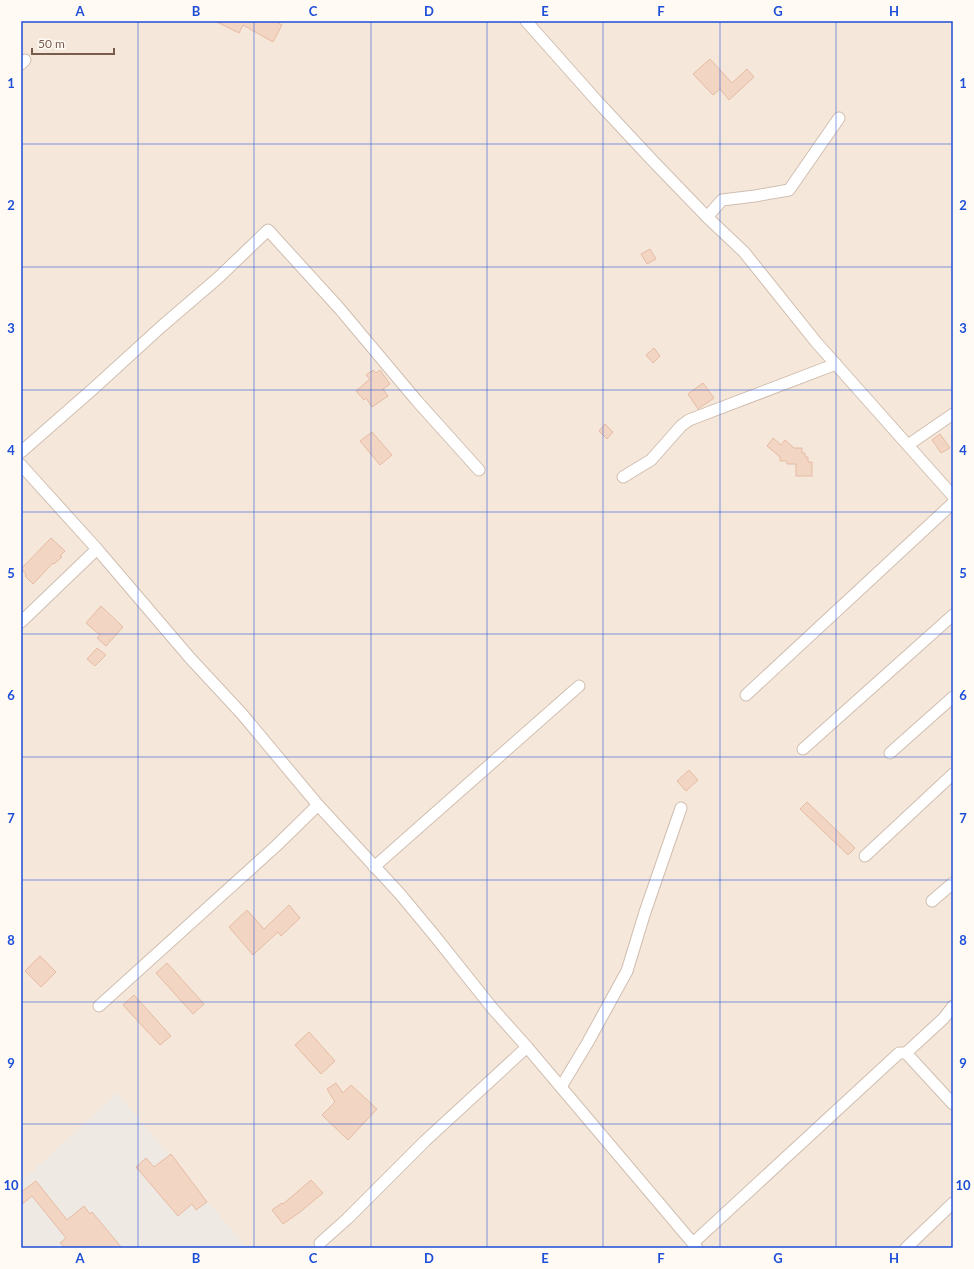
<svg xmlns="http://www.w3.org/2000/svg" width="974" height="1269" font-family="Lato,sans-serif">
  <style>
    .residential { fill: #f5e8da }
    .industrial { fill: #efe9e4 }
    .building { fill: #f3d5c3; stroke: #e6bba3 }
    .lines { fill: none; stroke-linecap: round; stroke-linejoin: round }
    .minor-casing { stroke: #d1beb0; stroke-width: 13 }
    .minor { stroke: #fff; stroke-width: 11 }
    .grid { fill: none; stroke: #1d4ed8; stroke-width: 1; stroke-opacity: 0.55 }
    .neatline { fill: none; stroke: #1d4ed8; stroke-width: 1.5 }
    .grid-label { font-size: 13px; text-anchor: middle; font-weight: bold; fill: #1d4ed8 }
  </style>
  <rect width="100%" height="100%" fill="#fdf6ec"/>
  <rect class="residential" x="21" y="21" width="932" height="1227"/>
  <polygon class="industrial" points="117,1093 247,1248 21,1248 21,1182"/>
  <g class="building">
    <polygon points="215,21 275,21 282,25 273,42 243,25 239,33"/>
    <polygon points="710,59 732,83 747,69 754,77 729,100 720,89 713,95 693,74"/>
    <polygon points="650,249 656,259 647,264 641,254"/>
    <polygon points="654,348 660,356 653,363 646,355"/>
    <polygon points="373,370 376,373 380,370 390,384 383,389 388,396 372,407 366,398 364,400 356,391 370,379 366,375"/>
    <polygon points="703,383 714,398 698,409 688,394"/>
    <polygon points="605,424 613,432 607,439 599,431"/>
    <polygon points="372,432 392,455 380,465 360,441"/>
    <polygon points="940,434 950,448 941,453 932,440"/>
    <polygon points="773,438 781,445 785,440 794,448 802,448 802,453 805,453 805,457 808,457 808,462 812,462 812,476 796,476 796,464 787,464 787,461 780,461 780,457 767,446"/>
    <polygon points="51,538 65,551 60,556 62,557 54,564 53,563 33,584 25,576 26,574 21,569"/>
    <polygon points="101,606 123,627 106,646 97,638 100,635 86,623"/>
    <polygon points="97,648 106,655 95,666 87,659"/>
    <polygon points="689,770 698,780 686,791 677,781"/>
    <polygon points="807,802 855,848 848,855 800,809"/>
    <polygon points="289,905 300,918 281,936 278,932 253,955 229,927 247,910 264,929"/>
    <polygon points="40,956 56,972 41,987 25,971"/>
    <polygon points="167,963 204,1004 193,1014 156,973"/>
    <polygon points="134,995 171,1036 160,1045 123,1005"/>
    <polygon points="309,1032 335,1061 321,1074 295,1045"/>
    <polygon points="336,1083 343,1093 351,1085 377,1109 348,1140 322,1115 335,1102 327,1089"/>
    <polygon points="171,1154 207,1202 196,1210 192,1204 178,1216 136,1167 146,1158 154,1167"/>
    <polygon points="311,1180 323,1193 300,1212 283,1224 272,1210 282,1203 283,1204"/>
    <polygon points="36,1181 67,1220 84,1206 90,1214 92,1212 122,1248 65,1248 60,1243 66,1238 32,1196 21,1205 21,1192"/>
  </g>
  <g class="lines">
    <defs>
      <g id="minor">
        <polyline points="526,21 597,101 652,160 707,217 744,252 816,342 953,496"/>
        <polyline points="21,64 25,60"/>
        <polyline points="707,217 722,200 755,196 789,190 839,118"/>
        <polyline points="908,445 953,414"/>
        <polyline points="21,452 94,388 162,326 218,278 268,230 339,308 417,401 479,470"/>
        <polyline points="21,465 97,549 190,658 242,714 318,805 400,894 434,935 493,1009 527,1047 697,1248"/>
        <polyline points="623,477 651,460 681,426 689,420 836,364"/>
        <polyline points="21,622 97,549"/>
        <polyline points="746,695 953,503"/>
        <polyline points="803,749 953,615"/>
        <polyline points="890,753 953,697"/>
        <polyline points="865,856 953,774"/>
        <polyline points="374,867 579,686"/>
        <polyline points="932,901 953,883"/>
        <polyline points="99,1006 276,846 318,805"/>
        <polyline points="906,1053 944,1018 953,1006"/>
        <polyline points="561,1087 588,1042 627,971 645,912 681,808"/>
        <polyline points="320,1243 347,1219 425,1141 527,1047"/>
        <polyline points="693,1243 899,1053 906,1053 953,1104"/>
        <polyline points="906,1248 953,1203"/>
      </g>
    </defs>
    <use href="#minor" class="minor-casing"/>
    <use href="#minor" class="minor"/>
  </g>
  <path class="grid" d="M138 21V1248M254 21V1248M371 21V1248M487 21V1248M603 21V1248M720 21V1248M836 21V1248M21 144H953M21 267H953M21 390H953M21 512H953M21 634H953M21 757H953M21 880H953M21 1002H953M21 1124H953"/>
  <rect width="974" height="1269" fill="none" stroke="#fffaf3" stroke-width="44"/>
  <path d="M32 48v6h82v-6" fill="none" stroke="#7a5c4d" stroke-width="2"/>
  <text x="38" y="48" font-size="12" fill="#7a5c4d" stroke="#fffaf3" stroke-width="3" paint-order="stroke">50 m</text>
  <rect x="22" y="22" width="930" height="1225" class="neatline"/>
  <g class="grid-label">
    <text x="80" y="16">A</text>
    <text x="196" y="16">B</text>
    <text x="313" y="16">C</text>
    <text x="429" y="16">D</text>
    <text x="545" y="16">E</text>
    <text x="661" y="16">F</text>
    <text x="778" y="16">G</text>
    <text x="894" y="16">H</text>
    <text x="11" y="88">1</text>
    <text x="963" y="88">1</text>
    <text x="11" y="210">2</text>
    <text x="963" y="210">2</text>
    <text x="11" y="333">3</text>
    <text x="963" y="333">3</text>
    <text x="11" y="455">4</text>
    <text x="963" y="455">4</text>
    <text x="11" y="578">5</text>
    <text x="963" y="578">5</text>
    <text x="11" y="700">6</text>
    <text x="963" y="700">6</text>
    <text x="11" y="823">7</text>
    <text x="963" y="823">7</text>
    <text x="11" y="945">8</text>
    <text x="963" y="945">8</text>
    <text x="11" y="1068">9</text>
    <text x="963" y="1068">9</text>
    <text x="11" y="1190">10</text>
    <text x="963" y="1190">10</text>
    <text x="80" y="1263">A</text>
    <text x="196" y="1263">B</text>
    <text x="313" y="1263">C</text>
    <text x="429" y="1263">D</text>
    <text x="545" y="1263">E</text>
    <text x="661" y="1263">F</text>
    <text x="778" y="1263">G</text>
    <text x="894" y="1263">H</text>
  </g>
</svg>
